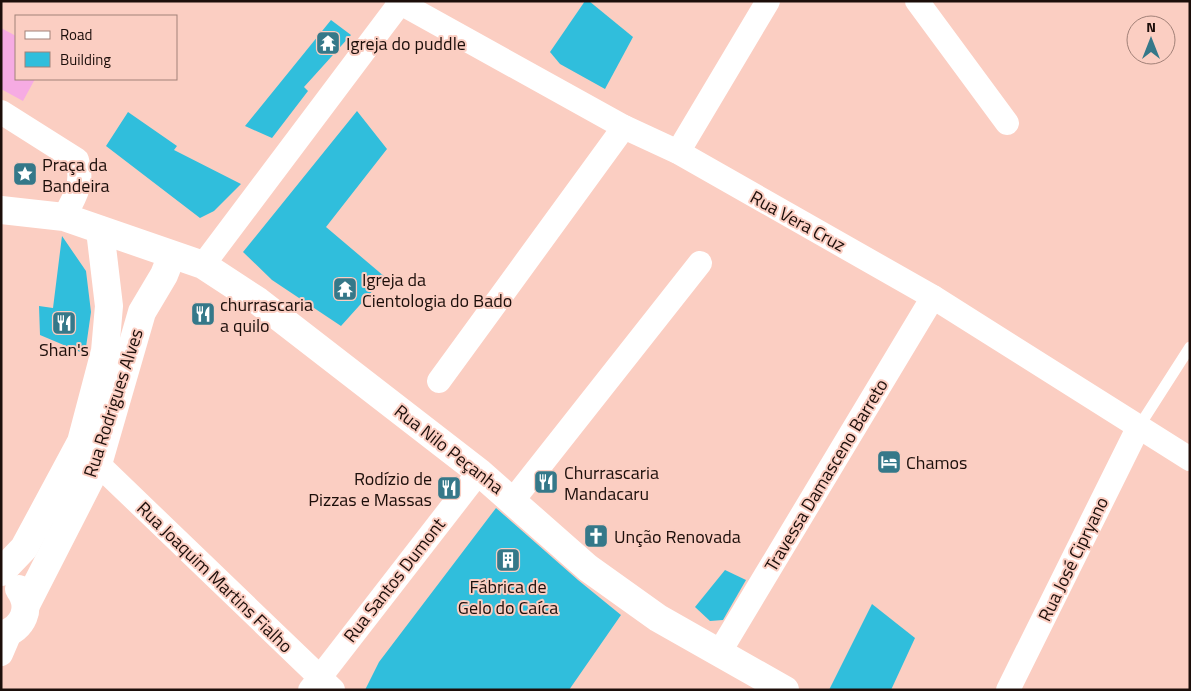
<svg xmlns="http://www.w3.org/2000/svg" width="1191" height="691" font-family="'Titillium Web',sans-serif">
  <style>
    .green { fill: #f6abe3 }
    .building { fill: #30bedc }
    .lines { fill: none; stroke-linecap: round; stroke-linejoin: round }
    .lane { stroke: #fff; stroke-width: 11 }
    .street { stroke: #fff; stroke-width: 24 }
    .secondary { stroke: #fff; stroke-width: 28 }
    .labels { text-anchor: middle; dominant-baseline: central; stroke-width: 4; stroke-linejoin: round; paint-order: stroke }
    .poi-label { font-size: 18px; fill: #1c0e0a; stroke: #fbcec2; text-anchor: start }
    .street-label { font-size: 18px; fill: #1c0e0a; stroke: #fbcec2 }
  </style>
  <rect width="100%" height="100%" fill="#fbcec2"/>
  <polygon class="green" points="1,28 16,36 16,79 35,79 23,101 1,89"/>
  <g class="building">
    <polygon points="585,1 589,1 633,37 605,89 560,64 550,52"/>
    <polygon points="331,20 351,35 304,87 308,91 272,138 245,126"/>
    <polygon points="357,111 387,149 326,227 385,277 341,326 272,280 243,252"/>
    <polygon points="128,112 177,146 174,150 241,184 214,211 200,218 106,146"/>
    <polygon points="62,236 86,271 91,312 85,354 40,335 39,306 53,308"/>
    <polygon points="496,508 578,580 621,615 569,690 365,690 379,662"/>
    <polygon points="725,570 746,580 723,620 710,621 695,607"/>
    <polygon points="872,604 915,638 891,690 829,690"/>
  </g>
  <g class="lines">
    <polyline class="lane" points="1138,428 1190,347"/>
    <g class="street">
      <polyline points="397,1 624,127 678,152 933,297 1190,459"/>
      <polyline points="917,1 1007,123"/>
      <path d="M1 112 77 160C84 183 75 197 64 217"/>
      <polyline points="678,152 768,1"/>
      <polyline points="203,265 400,3"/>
      <polyline points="439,381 624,127"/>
      <polyline points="83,454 98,464 333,690"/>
      <polyline points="513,500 700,263"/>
      <polyline points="719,653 933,297"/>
      <polyline points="1,654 10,633"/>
      <polyline points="310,690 479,472"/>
      <polyline points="1008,690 1138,428"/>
    </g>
    <g class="secondary">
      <polyline points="1,210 64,217 203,265 258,301 479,472 588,568 658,618 785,690"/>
      <polyline points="1,572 24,548 81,442 105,351 109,306 100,230"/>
      <polyline points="26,605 98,464 142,312 164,275 172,255"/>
      <path d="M1 635C23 629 33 608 19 589"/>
    </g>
  </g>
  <defs>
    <symbol id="temple-square" viewBox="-11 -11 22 22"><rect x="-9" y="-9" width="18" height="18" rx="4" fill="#357889" stroke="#fbcec2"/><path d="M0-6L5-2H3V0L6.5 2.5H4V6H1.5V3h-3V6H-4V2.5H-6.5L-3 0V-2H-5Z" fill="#fff"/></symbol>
    <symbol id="sight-square" viewBox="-11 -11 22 22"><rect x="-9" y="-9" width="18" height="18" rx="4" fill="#357889" stroke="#fbcec2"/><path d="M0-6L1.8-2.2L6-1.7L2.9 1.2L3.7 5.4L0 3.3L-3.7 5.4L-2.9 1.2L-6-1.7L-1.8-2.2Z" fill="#fff"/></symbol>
    <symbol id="restaurant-square" viewBox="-11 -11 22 22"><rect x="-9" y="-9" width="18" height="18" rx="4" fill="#357889" stroke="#fbcec2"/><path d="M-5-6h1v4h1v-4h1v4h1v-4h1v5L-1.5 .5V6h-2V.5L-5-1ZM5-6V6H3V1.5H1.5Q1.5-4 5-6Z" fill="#fff"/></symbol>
    <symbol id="hotel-square" viewBox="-11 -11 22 22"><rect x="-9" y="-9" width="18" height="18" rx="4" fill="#357889" stroke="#fbcec2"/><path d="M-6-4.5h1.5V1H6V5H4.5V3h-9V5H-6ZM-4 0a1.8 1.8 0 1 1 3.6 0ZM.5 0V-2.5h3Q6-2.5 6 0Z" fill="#fff"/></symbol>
    <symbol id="church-square" viewBox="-11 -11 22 22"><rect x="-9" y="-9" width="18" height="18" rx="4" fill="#357889" stroke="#fbcec2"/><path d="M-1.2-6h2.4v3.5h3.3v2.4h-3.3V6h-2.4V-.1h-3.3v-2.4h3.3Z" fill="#fff"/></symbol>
    <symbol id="building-square" viewBox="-11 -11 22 22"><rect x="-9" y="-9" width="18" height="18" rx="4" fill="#357889" stroke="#fbcec2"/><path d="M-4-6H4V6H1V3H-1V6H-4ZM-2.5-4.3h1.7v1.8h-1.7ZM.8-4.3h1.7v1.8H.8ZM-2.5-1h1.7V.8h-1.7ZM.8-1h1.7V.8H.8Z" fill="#fff"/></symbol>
  </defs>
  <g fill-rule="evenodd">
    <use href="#temple-square" x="314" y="29" width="28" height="28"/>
    <use href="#sight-square" x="11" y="160" width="28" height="28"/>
    <use href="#temple-square" x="331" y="275" width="28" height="28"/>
    <use href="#restaurant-square" x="189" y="300" width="28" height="28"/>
    <use href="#restaurant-square" x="50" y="309" width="28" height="28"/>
    <use href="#hotel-square" x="875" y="448" width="28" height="28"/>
    <use href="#restaurant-square" x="532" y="468" width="28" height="28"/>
    <use href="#restaurant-square" x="435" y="474" width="28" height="28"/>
    <use href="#church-square" x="582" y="522" width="28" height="28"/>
    <use href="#building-square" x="494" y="546" width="28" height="28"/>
  </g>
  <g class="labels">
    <g class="poi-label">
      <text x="346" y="43">Igreja do puddle</text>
      <text x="42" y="164">Praça da<tspan x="42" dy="21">Bandeira</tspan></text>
      <text x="362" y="279">Igreja da<tspan x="362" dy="21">Cientologia do Bado</tspan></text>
      <text x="220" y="304">churrascaria<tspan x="220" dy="21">a quilo</tspan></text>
      <text x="64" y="349" text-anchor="middle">Shan's</text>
      <text x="906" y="462">Chamos</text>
      <text x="564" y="472">Churrascaria<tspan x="564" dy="21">Mandacaru</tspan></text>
      <text x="432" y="478" text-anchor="end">Rodízio de<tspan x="432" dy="21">Pizzas e Massas</tspan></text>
      <text x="614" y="536">Unção Renovada</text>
      <text x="508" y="586" text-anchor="middle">Fábrica de<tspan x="508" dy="21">Gelo do Caíca</tspan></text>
    </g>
    <g class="street-label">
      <text transform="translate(798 221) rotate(29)">Rua Vera Cruz</text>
      <text transform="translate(113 403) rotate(-72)">Rua Rodrigues Alves</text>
      <text transform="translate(449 449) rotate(38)">Rua Nilo Peçanha</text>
      <text transform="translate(826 475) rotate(-59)">Travessa Damasceno Barreto</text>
      <text transform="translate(1073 559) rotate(-64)">Rua José Cipryano</text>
      <text transform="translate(215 577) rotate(44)">Rua Joaquim Martins Fialho</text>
      <text transform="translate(394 580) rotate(-52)">Rua Santos Dumont</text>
    </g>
  </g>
  <rect width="1191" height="691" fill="none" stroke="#1c0e0a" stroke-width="5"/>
  <rect x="15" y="15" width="162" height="65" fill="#fbcec2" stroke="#a28178"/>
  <rect x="25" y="31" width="25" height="8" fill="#ffffff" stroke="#a28178"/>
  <text x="60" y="40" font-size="15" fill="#1c0e0a">Road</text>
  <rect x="25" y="52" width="25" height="15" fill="#30bedc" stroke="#a28178"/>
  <text x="60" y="65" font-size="15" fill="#1c0e0a">Building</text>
  <g transform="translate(1151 40)"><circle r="24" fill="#fbcec2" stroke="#a28178"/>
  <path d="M0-4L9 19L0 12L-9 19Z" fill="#357889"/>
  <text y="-8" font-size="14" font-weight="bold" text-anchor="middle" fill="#1c0e0a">N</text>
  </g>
</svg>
